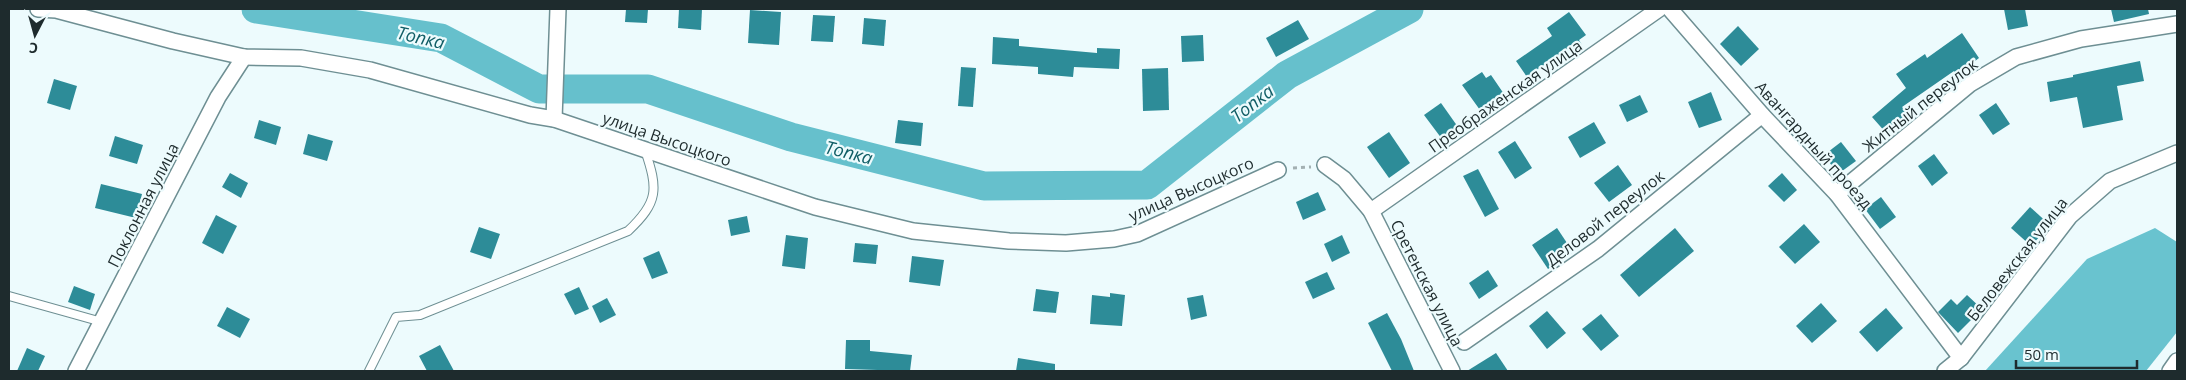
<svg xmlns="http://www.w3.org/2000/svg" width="2186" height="380" font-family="'Open Sans',sans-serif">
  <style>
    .forest { fill: #69c3cf }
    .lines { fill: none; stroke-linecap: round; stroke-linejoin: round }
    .river { stroke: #66c0cc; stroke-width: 29 }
    .building { fill: #2d8c98 }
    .service-casing { stroke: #6e8f93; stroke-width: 10 }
    .minor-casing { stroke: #6e8f93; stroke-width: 18 }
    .path { stroke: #a3b0b2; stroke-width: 3; stroke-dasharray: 4 4; stroke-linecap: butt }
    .service { stroke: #fff; stroke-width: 8 }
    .minor { stroke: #fff; stroke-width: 15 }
    .labels { text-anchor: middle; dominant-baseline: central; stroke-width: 4.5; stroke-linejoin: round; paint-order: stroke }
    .street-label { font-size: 16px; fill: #1e2b2d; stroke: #edfbfd }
    .water-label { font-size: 18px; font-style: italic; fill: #115e66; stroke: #edfbfd }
  </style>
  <rect width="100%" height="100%" fill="#edfbfd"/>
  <polygon class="forest" points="2155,228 2177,242 2177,332 2146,371 1985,371 2087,259"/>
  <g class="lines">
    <polyline class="river" points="256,9 441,38 539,89 648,89 791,137 984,186 1147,185 1287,75 1409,9"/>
  </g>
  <g class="building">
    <polygon points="626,9 648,9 647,23 625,22"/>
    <polygon points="679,9 702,9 701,30 678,28"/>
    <polygon points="2004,9 2025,9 2028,26 2008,30"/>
    <polygon points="2111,9 2148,9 2149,14 2114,22"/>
    <polygon points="750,10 781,12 779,45 748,43"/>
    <polygon points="1569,12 1586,35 1579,40 1582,45 1567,56 1564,51 1527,77 1516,61 1552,36 1547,28"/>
    <polygon points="813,15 835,16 833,42 811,41"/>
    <polygon points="864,18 886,20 884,46 862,44"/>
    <polygon points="1298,20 1309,39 1276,57 1266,38"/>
    <polygon points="1738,26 1759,49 1741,66 1720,44"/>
    <polygon points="1962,33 1979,58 1957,75 1954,71 1902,107 1909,115 1887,134 1872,117 1906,88 1896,74 1925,54 1927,58"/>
    <polygon points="1203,35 1204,61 1182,62 1181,36"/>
    <polygon points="993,37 1019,39 1019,46 1097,53 1097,48 1120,49 1119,69 1074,67 1073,77 1038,74 1038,67 992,64"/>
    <polygon points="2140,61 2144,81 2117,86 2123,120 2083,128 2077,97 2050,102 2047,82 2073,77 2073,75"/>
    <polygon points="961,67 976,68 973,107 958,106"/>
    <polygon points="1168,68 1169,110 1143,111 1142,69"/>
    <polygon points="1482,72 1486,78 1491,75 1504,94 1480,110 1462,85"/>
    <polygon points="54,79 77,86 70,110 47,103"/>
    <polygon points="1711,92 1722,120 1699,128 1688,102"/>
    <polygon points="1640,95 1648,112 1627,122 1619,105"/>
    <polygon points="1441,103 1458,127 1442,139 1424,115"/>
    <polygon points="1996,103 2010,124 1993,135 1979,115"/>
    <polygon points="259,120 281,127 276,145 254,138"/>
    <polygon points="898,120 923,123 921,146 895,143"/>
    <polygon points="1594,122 1606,143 1580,158 1568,137"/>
    <polygon points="1389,132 1410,163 1389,178 1367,147"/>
    <polygon points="308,134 333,141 327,161 303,154"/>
    <polygon points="115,136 143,145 137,164 109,156"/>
    <polygon points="1515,141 1532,168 1515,179 1498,152"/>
    <polygon points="1841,142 1856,161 1838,174 1824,155"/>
    <polygon points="1934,154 1948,173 1932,186 1918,166"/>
    <polygon points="1618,165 1632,185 1609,202 1594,183"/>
    <polygon points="1478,169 1499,209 1485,217 1463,176"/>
    <polygon points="230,173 248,183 241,198 222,187"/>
    <polygon points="1782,173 1797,190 1784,202 1768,186"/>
    <polygon points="101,184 142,194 136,218 95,208"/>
    <polygon points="1318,192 1326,210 1303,220 1296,202"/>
    <polygon points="1881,197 1896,217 1880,229 1865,209"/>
    <polygon points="2030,207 2050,225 2031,246 2011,228"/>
    <polygon points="216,215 237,226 223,254 202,243"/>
    <polygon points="747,216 750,232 731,236 728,220"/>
    <polygon points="1804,224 1820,242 1795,264 1779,247"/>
    <polygon points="479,227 500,234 491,259 470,252"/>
    <polygon points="1557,228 1573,252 1548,269 1532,245"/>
    <polygon points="1675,228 1694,251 1639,297 1620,275"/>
    <polygon points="786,235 808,238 805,269 782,266"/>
    <polygon points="1342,235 1350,253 1332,262 1324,244"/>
    <polygon points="855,243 878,245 876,264 853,262"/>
    <polygon points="659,251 668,273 652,279 643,258"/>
    <polygon points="912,256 944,260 940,286 909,282"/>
    <polygon points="1488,270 1498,286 1479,299 1469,283"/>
    <polygon points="1327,272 1335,289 1313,299 1305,282"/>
    <polygon points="74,286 95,294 90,310 68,302"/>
    <polygon points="579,287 589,309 575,315 564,294"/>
    <polygon points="1036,289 1059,292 1056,313 1033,311"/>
    <polygon points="1110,293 1125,295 1122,326 1090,324 1092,295 1110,297"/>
    <polygon points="1203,295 1207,316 1191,320 1187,298"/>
    <polygon points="1967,295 1982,309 1958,333 1938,312 1951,299 1957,305"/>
    <polygon points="607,298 616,315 600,323 592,306"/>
    <polygon points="1821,303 1837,321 1812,343 1796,326"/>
    <polygon points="227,307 250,319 240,338 217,326"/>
    <polygon points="1886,308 1903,328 1877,352 1859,332"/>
    <polygon points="1547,311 1566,333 1547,349 1529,326"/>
    <polygon points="1387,313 1401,339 1414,371 1392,371 1368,323"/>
    <polygon points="1601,314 1619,336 1601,351 1582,329"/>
    <polygon points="846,340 870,340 870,351 912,355 910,371 845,369"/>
    <polygon points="440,345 454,371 427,371 419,356"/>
    <polygon points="27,348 45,356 38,371 17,371"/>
    <polygon points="1496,353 1508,371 1467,371"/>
    <polygon points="1018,358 1055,364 1055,371 1016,371"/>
  </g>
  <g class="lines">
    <defs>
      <g id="service">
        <polyline points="9,296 102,322"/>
        <path d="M369 371 396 317 420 315 628 231C659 202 658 189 645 150"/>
      </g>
      <g id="minor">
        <polyline points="38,9 56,10 173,41 244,57 301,58 370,70 530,115 554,119 815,207 913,231 1009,241 1066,243 1114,239 1137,234 1278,170"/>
        <polyline points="1670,9 1762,115 1837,194 1961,358"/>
        <polyline points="554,119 558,9"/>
        <polyline points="1325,165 1344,179 1371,211 1452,371"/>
        <polyline points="1837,194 1970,84 2016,57 2081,39 2177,24"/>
        <polyline points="1371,211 1659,9"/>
        <polyline points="1464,342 1598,249 1762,115"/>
        <polyline points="76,371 218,97 244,57"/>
        <polyline points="1945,371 1961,358 2070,216 2110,181 2177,153"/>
        <polyline points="2170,371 2177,361"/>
      </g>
    </defs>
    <use href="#service" class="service-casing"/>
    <use href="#minor" class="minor-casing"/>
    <polyline class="path" points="1293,168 1311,167"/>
    <use href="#service" class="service"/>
    <use href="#minor" class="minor"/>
  </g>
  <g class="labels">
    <g class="street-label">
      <text transform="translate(1505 96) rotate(-35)">Преображенская улица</text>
      <text transform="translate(1920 105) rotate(-38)">Житный переулок</text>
      <text transform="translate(667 139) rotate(19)">улица Высоцкого</text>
      <text transform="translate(1814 145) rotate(48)">Авангардный проезд</text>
      <text transform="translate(1191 189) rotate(-24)">улица Высоцкого</text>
      <text transform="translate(143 205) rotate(-63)">Поклонная улица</text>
      <text transform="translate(1605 218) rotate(-38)">Деловой переулок</text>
      <text transform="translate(2017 259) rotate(-52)">Беловежская улица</text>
      <text transform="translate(1427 283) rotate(63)">Сретенская улица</text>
    </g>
    <g class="water-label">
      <text transform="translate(421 37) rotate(13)">Топка</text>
      <text transform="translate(1252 103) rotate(-38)">Топка</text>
      <text transform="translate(849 152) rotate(14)">Топка</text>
    </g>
  </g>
  <rect width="2186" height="380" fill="none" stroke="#1e2b2d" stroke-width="20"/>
  <g transform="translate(35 35) rotate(186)" stroke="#edfbfd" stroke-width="4" paint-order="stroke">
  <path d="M0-4L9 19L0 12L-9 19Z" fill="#1e2b2d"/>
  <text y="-8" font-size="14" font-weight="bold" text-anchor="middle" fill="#1e2b2d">С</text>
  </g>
  <path d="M2016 360v8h121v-8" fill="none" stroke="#1e2b2d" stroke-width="2.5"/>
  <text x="2024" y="360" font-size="15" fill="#1e2b2d" stroke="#edfbfd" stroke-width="4" paint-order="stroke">50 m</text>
</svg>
